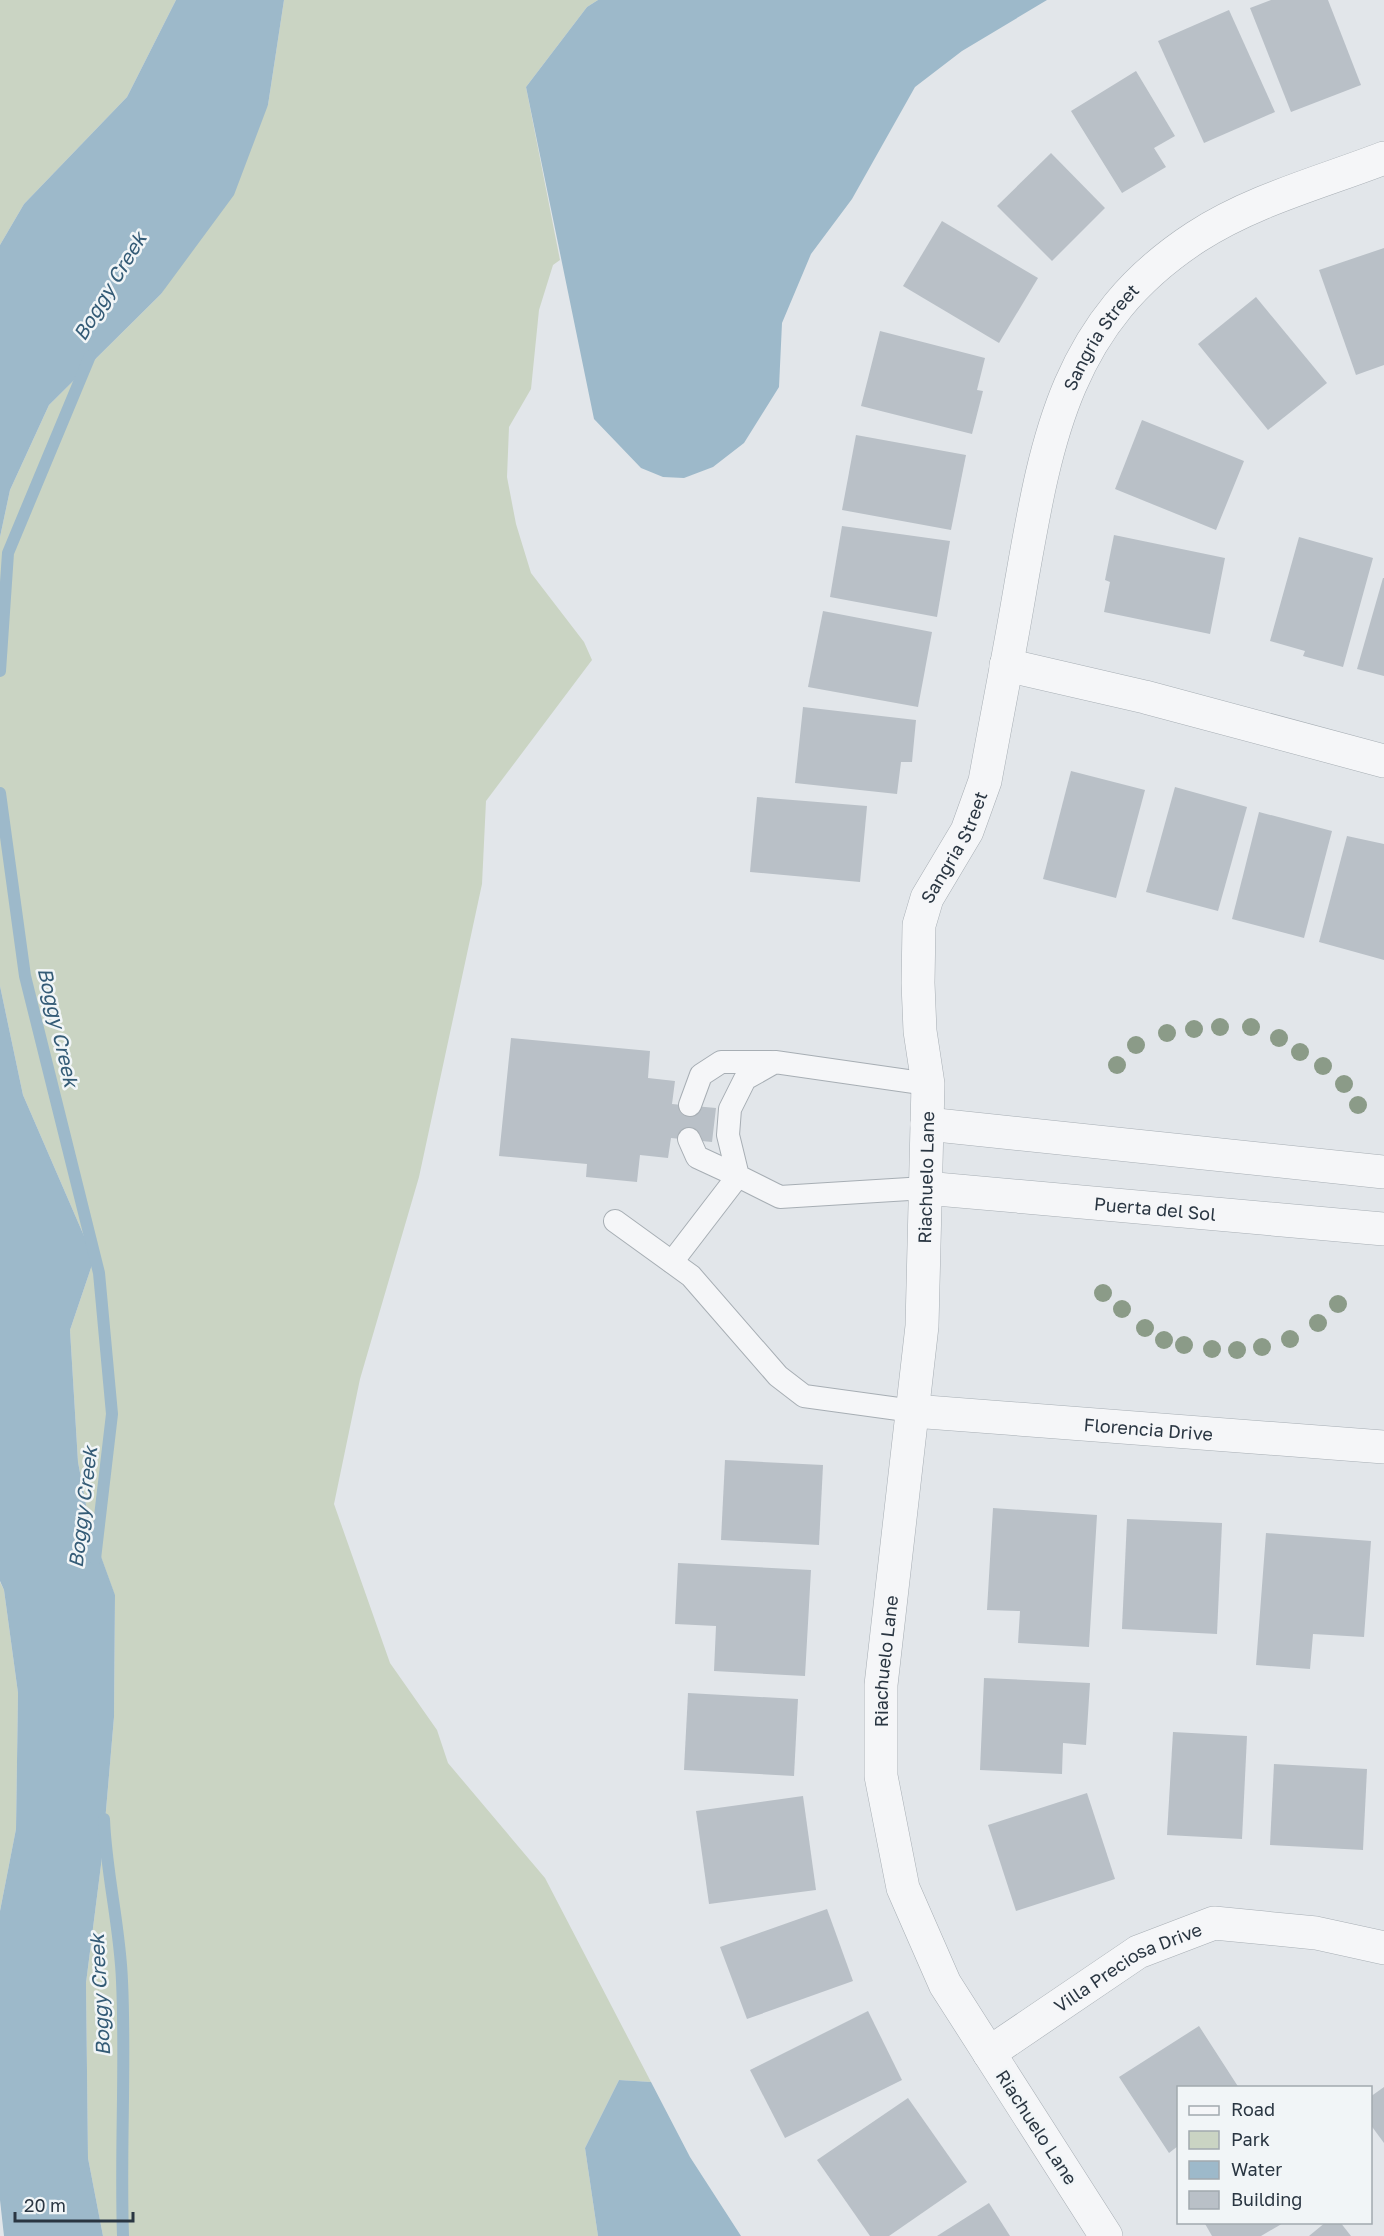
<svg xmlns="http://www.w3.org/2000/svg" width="1384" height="2236" font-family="'Golos Text',sans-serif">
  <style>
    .green { fill: #cad4c3 }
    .water { fill: #9db9ca }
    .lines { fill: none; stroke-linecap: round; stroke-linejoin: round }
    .stream { stroke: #9db9ca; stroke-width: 12 }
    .building { fill: #b9c0c7 }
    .lane-casing { stroke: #a7aeb4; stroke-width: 24 }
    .street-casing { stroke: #a7aeb4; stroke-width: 34 }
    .lane { stroke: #f5f6f8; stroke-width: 22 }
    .street { stroke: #f5f6f8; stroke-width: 33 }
    .tree { fill: #8b9b88 }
    .labels { text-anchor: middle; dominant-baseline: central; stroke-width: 5; stroke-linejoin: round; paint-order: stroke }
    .street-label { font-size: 18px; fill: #2a3642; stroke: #f1f5f7 }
    .water-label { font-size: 20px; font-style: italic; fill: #345b76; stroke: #f1f5f7 }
  </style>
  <rect width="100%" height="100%" fill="#e2e6ea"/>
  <g class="green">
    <polygon points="0,0 176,0 127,97 24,204 0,245"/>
    <polygon points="284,0 598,0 587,7 526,87 560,260 553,265 539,310 531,389 509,427 507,477 516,524 531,573 584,642 592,660 486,801 482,884 419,1177 360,1379 334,1504 390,1663 437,1730 448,1763 545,1878 651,2082 619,2080 585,2148 598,2236 103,2236 88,2158 86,1983 102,1857 114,1717 115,1596 90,1526 78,1462 70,1330 94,1259 23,1095 0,986 0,537 10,490 49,405 161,294 268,105"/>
    <polygon points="0,1582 4,1590 18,1693 16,1829 0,1911"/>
  </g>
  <g class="water">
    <polygon points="176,0 284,0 268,105 234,195 161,294 49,405 10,490 0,537 0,245 24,204 127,97"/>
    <polygon points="598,0 1047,0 962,51 915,87 852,199 811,254 782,323 779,387 744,443 713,467 684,478 663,477 641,468 594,419 526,87 587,7"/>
    <polygon points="0,986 23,1095 94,1259 70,1330 78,1462 90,1526 115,1595 114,1717 102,1857 86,1983 88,2158 103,2236 4,2236 0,2200 0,1911 16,1829 18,1693 4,1590 0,1581"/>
    <polygon points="619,2080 651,2082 690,2157 741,2236 598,2236 585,2148"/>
  </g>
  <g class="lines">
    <g class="stream">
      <polyline points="0,671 8,553 90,356"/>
      <polyline points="0,793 25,976 99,1273 112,1414 95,1559"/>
      <path d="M104 1819C106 1873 120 1926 122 1981 126 2066 120 2151 123 2236"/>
    </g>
  </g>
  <g class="building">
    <polygon points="1271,0 1328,0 1361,85 1291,112 1250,8"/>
    <polygon points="1229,10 1275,112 1204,143 1158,41"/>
    <polygon points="1136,71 1175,136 1154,148 1166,167 1122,193 1071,111"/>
    <polygon points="1051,153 1105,208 1052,261 997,206"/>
    <polygon points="942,221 1038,278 999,343 903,286"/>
    <polygon points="1384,248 1384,365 1356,375 1319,270"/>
    <polygon points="1256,297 1327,383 1268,430 1198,344"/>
    <polygon points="880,331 985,358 977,390 983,391 972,434 861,406"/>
    <polygon points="1142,420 1244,461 1216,530 1115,489"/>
    <polygon points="856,435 966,455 951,530 842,510"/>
    <polygon points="842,526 950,541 937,617 830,597"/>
    <polygon points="1114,535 1225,558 1210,634 1104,612 1110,582 1105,580"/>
    <polygon points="1299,537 1373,558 1343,667 1303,656 1305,651 1270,641"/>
    <polygon points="1383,578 1384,578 1384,676 1357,669"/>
    <polygon points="823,611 932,632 918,707 808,687"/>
    <polygon points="803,707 916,720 912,762 901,762 897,794 795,783"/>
    <polygon points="1071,771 1145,790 1116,898 1043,879"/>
    <polygon points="1175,787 1247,807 1218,911 1146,892"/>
    <polygon points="757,797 867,806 860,882 750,872"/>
    <polygon points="1259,812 1332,831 1304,938 1232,919"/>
    <polygon points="1347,836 1384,844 1384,960 1319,942"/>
    <polygon points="511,1038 650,1051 648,1078 675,1081 672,1104 716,1108 712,1142 671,1138 668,1158 640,1155 637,1182 586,1177 587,1164 499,1156"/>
    <polygon points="725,1460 823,1465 819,1545 721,1540"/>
    <polygon points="993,1508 1097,1515 1089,1647 1018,1643 1020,1611 987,1610"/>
    <polygon points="1127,1519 1222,1523 1217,1634 1122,1629"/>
    <polygon points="1266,1533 1371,1541 1364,1637 1313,1634 1310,1669 1256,1665"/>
    <polygon points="678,1563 811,1570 805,1676 714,1671 716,1626 675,1624"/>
    <polygon points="984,1678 1090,1683 1086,1745 1063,1743 1062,1774 980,1770"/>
    <polygon points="688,1693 798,1699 794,1776 684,1770"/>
    <polygon points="1173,1732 1247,1736 1242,1839 1167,1835"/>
    <polygon points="1274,1764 1367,1769 1363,1850 1270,1845"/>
    <polygon points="1087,1793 1115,1879 1016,1911 988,1825"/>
    <polygon points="803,1796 816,1890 709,1904 696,1811"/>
    <polygon points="827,1909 853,1981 747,2019 720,1947"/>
    <polygon points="868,2011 902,2080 785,2138 750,2070"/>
    <polygon points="1199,2026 1239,2088 1178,2088 1178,2146 1169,2153 1119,2077"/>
    <polygon points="1384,2087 1384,2143 1370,2124 1370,2097"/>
    <polygon points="908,2098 967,2182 889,2236 870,2236 817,2160"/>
    <polygon points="989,2203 1010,2236 937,2236"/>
    <polygon points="1204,2222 1285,2222 1261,2236 1212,2236"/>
    <polygon points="1326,2222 1340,2222 1351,2236 1309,2236"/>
  </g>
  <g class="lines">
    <defs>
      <g id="lane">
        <polyline points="690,1105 701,1075 721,1062 771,1062"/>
        <polyline points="925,1188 780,1197 738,1176 728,1135 730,1109 745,1079 775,1062 928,1084"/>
        <polyline points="615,1221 691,1276 778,1376 804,1396 913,1411"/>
        <polyline points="672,1262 738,1176 697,1157 689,1139"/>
      </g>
      <g id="street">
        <polyline points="1006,665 1145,697 1384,761"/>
        <polyline points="927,1124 1384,1172"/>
        <path id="s1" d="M925 1188 1384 1229"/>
        <path id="s2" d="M913 1411 1384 1447"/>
        <path id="s3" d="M989 2053 1138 1952 1214 1923 1316 1933 1384 1948"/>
        <path id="s4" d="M1106 2236 945 1984 903 1888 881 1776V1685L922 1326 928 1084 920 1031 918 983 919 925 927 898 967 831 985 781C997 715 1010 650 1021 584 1046 442 1064 323 1196 237 1253 200 1322 182 1384 158"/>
      </g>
    </defs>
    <use href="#lane" class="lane-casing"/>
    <use href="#street" class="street-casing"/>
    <use href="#lane" class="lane"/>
    <use href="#street" class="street"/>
  </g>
  <g class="tree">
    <circle cx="1220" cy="1027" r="9"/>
    <circle cx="1251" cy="1027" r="9"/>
    <circle cx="1194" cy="1029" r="9"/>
    <circle cx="1167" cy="1033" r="9"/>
    <circle cx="1279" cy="1038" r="9"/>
    <circle cx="1136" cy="1045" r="9"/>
    <circle cx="1300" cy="1052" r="9"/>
    <circle cx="1117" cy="1065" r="9"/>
    <circle cx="1323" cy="1066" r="9"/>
    <circle cx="1344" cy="1084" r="9"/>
    <circle cx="1358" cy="1105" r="9"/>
    <circle cx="1103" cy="1293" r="9"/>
    <circle cx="1338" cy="1304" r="9"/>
    <circle cx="1122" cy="1309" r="9"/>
    <circle cx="1318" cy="1323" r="9"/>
    <circle cx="1145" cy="1328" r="9"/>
    <circle cx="1290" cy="1339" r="9"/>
    <circle cx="1164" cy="1340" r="9"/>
    <circle cx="1184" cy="1345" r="9"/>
    <circle cx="1262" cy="1347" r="9"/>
    <circle cx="1212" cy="1349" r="9"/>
    <circle cx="1237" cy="1350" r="9"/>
  </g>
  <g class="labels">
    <g class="street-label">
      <text stroke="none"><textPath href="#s4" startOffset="1994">Sangria Street</textPath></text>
      <text stroke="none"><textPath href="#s4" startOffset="1458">Sangria Street</textPath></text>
      <text stroke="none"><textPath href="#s4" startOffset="1119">Riachuelo Lane</textPath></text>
      <text stroke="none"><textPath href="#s1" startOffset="231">Puerta del Sol</textPath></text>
      <text stroke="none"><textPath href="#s2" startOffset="236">Florencia Drive</textPath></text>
      <text stroke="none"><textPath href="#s4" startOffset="633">Riachuelo Lane</textPath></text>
      <text stroke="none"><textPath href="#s3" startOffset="164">Villa Preciosa Drive</textPath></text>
      <text transform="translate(1037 2127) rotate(57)">Riachuelo Lane</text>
    </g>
    <g class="water-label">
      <text transform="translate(109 286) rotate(-59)">Boggy Creek</text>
      <text transform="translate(59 1027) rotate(77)">Boggy Creek</text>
      <text transform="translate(82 1507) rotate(-83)">Boggy Creek</text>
      <text transform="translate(99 1995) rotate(-93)">Boggy Creek</text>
    </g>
  </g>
  <rect x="1177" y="2086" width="195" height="138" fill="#f1f5f7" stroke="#a1a9af" stroke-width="1.5"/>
  <rect x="1189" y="2106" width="30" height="9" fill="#f5f6f8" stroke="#a1a9af" stroke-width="1.5"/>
  <text x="1231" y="2116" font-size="18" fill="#2a3642">Road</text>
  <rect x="1189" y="2131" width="30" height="18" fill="#cad4c3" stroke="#a1a9af" stroke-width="1.5"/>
  <text x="1231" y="2146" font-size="18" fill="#2a3642">Park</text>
  <rect x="1189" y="2161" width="30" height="18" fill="#9db9ca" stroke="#a1a9af" stroke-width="1.5"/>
  <text x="1231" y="2176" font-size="18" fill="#2a3642">Water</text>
  <rect x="1189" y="2191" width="30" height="18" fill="#b9c0c7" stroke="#a1a9af" stroke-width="1.5"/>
  <text x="1231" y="2206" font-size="18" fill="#2a3642">Building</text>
  <path d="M15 2212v9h118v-9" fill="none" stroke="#2a3642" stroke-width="3"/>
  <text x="24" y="2212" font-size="18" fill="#2a3642" stroke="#f1f5f7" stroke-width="4.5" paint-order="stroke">20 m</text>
</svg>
